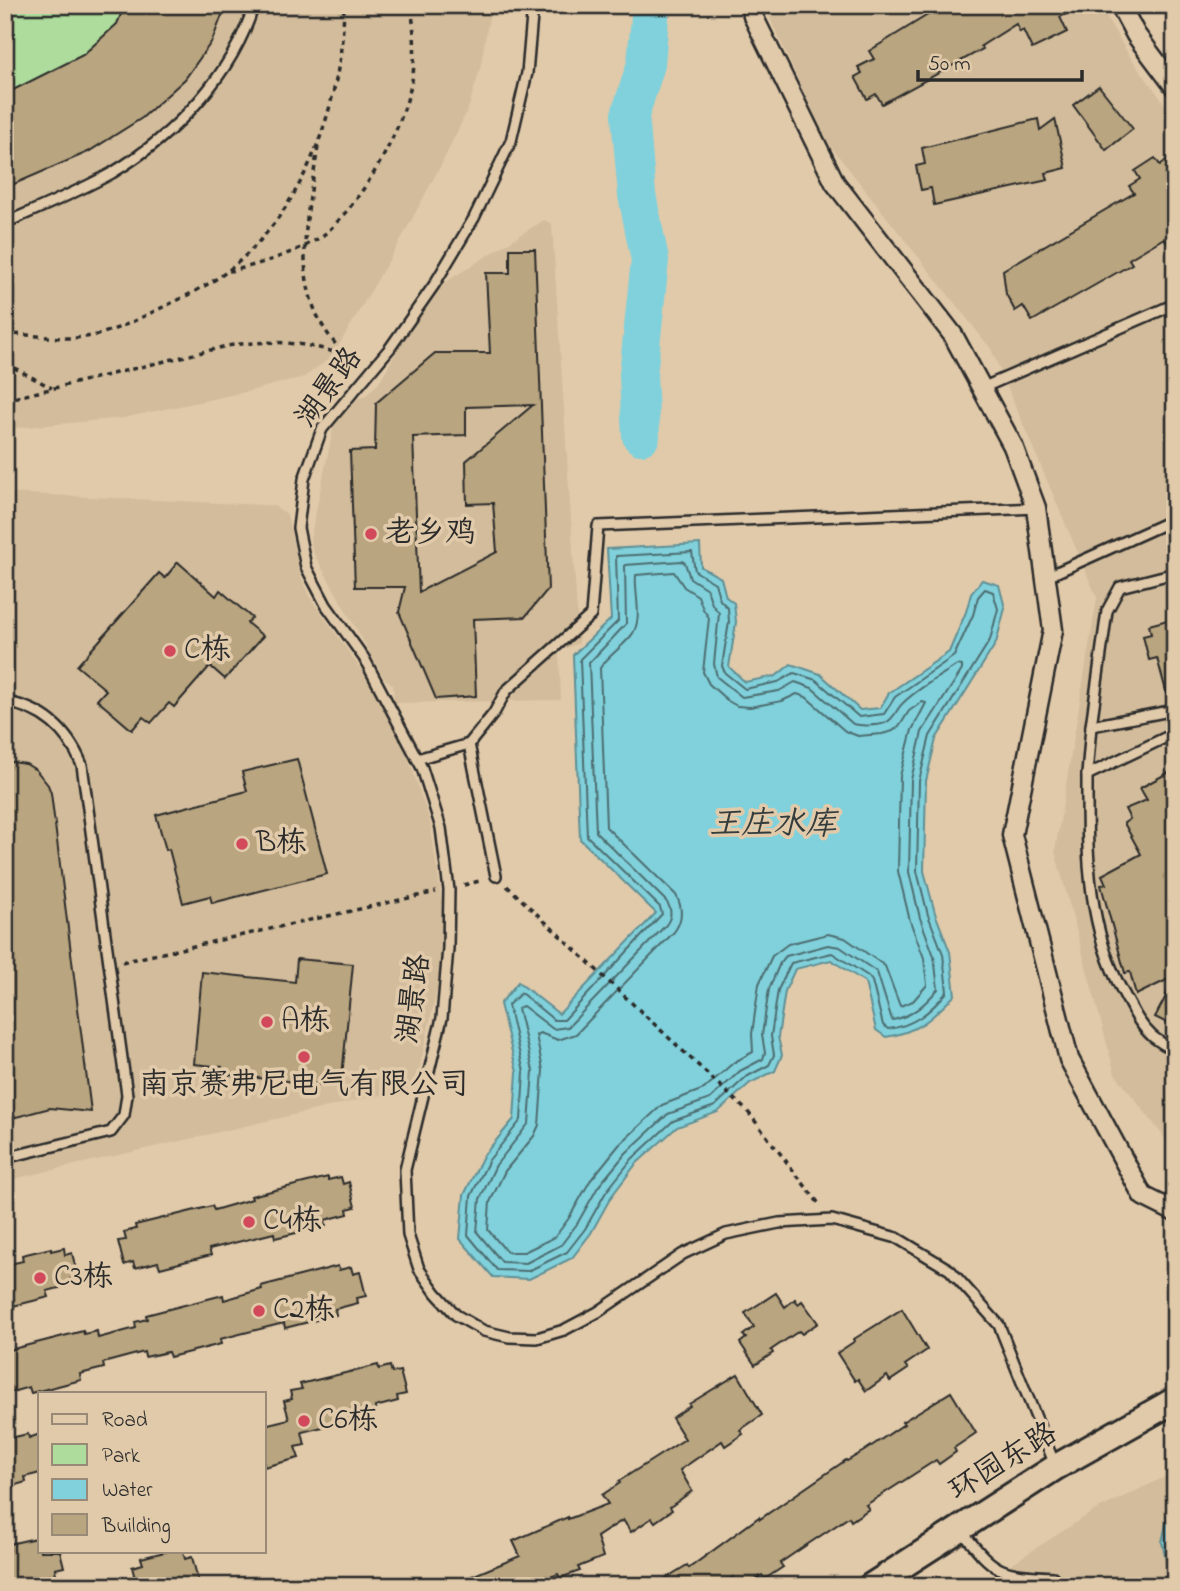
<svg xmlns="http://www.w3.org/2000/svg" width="1180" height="1591" font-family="'Indie Flower','LXGW WenKai TC',sans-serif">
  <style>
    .built { fill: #d2bc9b }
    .green { fill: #addc9c; stroke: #6c8464; stroke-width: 2 }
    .water { fill: #80d1db; stroke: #5e8f95; stroke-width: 2 }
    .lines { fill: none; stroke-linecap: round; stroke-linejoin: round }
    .shore { stroke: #4d6d71; stroke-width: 2 }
    .river { stroke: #80d1db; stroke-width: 38 }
    .building { fill: #b9a57f; stroke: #2b2b2b; stroke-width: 2; fill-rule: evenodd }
    .lane-casing { stroke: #2b2b2b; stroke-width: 14 }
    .street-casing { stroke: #2b2b2b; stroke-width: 23 }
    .secondary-casing { stroke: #2b2b2b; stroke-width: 30 }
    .path { stroke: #2b2b2b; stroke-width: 3.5; stroke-dasharray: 5 5; stroke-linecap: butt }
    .lane { stroke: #e1caaa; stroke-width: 9 }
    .street { stroke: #e1caaa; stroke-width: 18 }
    .secondary { stroke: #e1caaa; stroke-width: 24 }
    .poi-dot { fill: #d1495b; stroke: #e1caaa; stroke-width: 2.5 }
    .labels { text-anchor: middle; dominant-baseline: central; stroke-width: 7; stroke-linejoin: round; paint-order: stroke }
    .street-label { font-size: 30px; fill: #2b2b2b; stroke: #e1caaa }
    .poi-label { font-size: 30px; fill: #2b2b2b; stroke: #e1caaa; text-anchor: start }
    .water-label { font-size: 32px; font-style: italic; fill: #343c3d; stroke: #e1caaa }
  </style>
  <rect width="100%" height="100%" fill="#e1caaa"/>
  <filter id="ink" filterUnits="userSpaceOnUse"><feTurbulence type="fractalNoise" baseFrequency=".0143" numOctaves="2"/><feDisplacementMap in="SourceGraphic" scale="14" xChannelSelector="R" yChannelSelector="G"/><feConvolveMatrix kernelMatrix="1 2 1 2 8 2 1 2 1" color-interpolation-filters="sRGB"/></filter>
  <g filter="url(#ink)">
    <g class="built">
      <polygon points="5,5 489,5 489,17 480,69 468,109 442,163 399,243 332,357 304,377 250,391 123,418 5,429"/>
      <polygon points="768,5 1099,5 1129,55 1175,118 1175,1151 1115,1074 1055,851 1097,598 991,349 825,139 770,18"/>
      <polygon points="1159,5 1175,5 1175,31 1165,15"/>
      <polygon points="544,220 552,224 579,643 559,651 561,700 394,703 393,685 384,678 313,552 310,540 336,415 344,406 366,395 378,384 429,296 438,287"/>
      <polygon points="5,493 264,505 274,506 287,514 300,574 310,597 377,692 407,754 430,822 442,902 442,966 416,1085 407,1089 5,1181"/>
      <polygon points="1175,1472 1175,1586 977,1586 1094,1511"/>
    </g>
    <polygon class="green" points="5,5 125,5 117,24 83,55 5,94"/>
    <g class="water">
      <path d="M700 544 701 567 721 578 726 597 734 603 736 622 729 667 745 682 776 676 791 664 820 674 860 710 880 708 889 693 949 652 966 612 971 594 982 580 999 585 1005 608 996 643 936 739 926 781 924 871 935 913 950 952 955 995C932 1018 919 1032 886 1037L876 1030 865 982 831 960 795 969 785 991 778 1037 782 1055 775 1071 750 1083 718 1112 677 1127 636 1164 611 1197 591 1233 572 1258 529 1279 493 1277 460 1239 464 1195 483 1156 514 1119 517 1072 500 1004 518 982 559 1014 656 913 580 839 573 655 611 619 607 549Z"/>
      <polygon points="1175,1510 1175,1574 1168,1569 1162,1542 1168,1515"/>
    </g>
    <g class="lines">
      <g class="shore">
        <path d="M692 552 695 571 715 583 720 600 728 608 729 622 722 666 725 673 745 689 778 682 794 673 816 680 859 717 884 714 895 697 954 656 973 615 978 597 985 589 993 592 998 609 990 640 930 736 919 781 917 871 928 915 943 954 947 992C931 1011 914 1026 888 1029L883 1025 872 981 868 976 832 953 791 963 778 990 771 1036 774 1055 769 1065 746 1077 715 1106 673 1121 632 1159 606 1192 585 1229 567 1252 528 1271 497 1270 468 1235 471 1196 489 1160 521 1120 524 1072 508 1005 521 993 554 1020H564L662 914 660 907 587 836 580 659 618 621 616 556Z"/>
        <path d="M682 561 685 563 690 578 707 589 712 604 719 613 714 664 717 677 742 697 779 691 795 682 812 688 853 724C861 726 876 726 885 723 895 719 896 709 903 703 918 688 939 677 957 665L962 666V670L922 732 911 780 909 872 920 918 934 956 938 989C926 1003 912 1017 892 1020L877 972 840 947 828 945 786 956 780 963 769 989 762 1035 765 1053 763 1059 740 1071 710 1099 668 1114 626 1153 598 1187 577 1224 561 1245 526 1263 502 1262 477 1232 480 1199 496 1165 529 1123 533 1071 518 1008 523 1006 553 1029 568 1027 666 925C672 917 672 909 666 901L596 832 589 663 626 624 625 565Z"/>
        <path d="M674 572 684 587 698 596 703 609 709 618 703 672 709 684 728 701 737 706 750 707 782 701 797 694 806 697 845 731 858 736 882 734 893 731 901 724 909 711 922 702 926 703 912 730 900 776 898 871 910 921 924 958 927 985 913 1001 900 1006 885 966 845 938 828 934 788 944 772 956 759 984 752 1034 753 1052 733 1063 704 1089 662 1105 619 1145 590 1181 569 1218 555 1237 524 1252H507L488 1230 490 1202 505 1171 534 1136 539 1125 543 1070 536 1035 540 1033 558 1040 576 1034 674 932C683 920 683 908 676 895L606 827 600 668C608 656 622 647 631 636 644 620 634 594 636 575Z"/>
      </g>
      <polyline class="river" points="641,436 638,375 650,260 637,195 630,115 646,64 651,5"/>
    </g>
    <g class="building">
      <polygon points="125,5 226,5 212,41 185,79 142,118 88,152 5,188 5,94 83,55 117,24"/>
      <polygon points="944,5 1084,5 1060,17 1067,32 1032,49 1023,30 1020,32 1016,24 981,46 983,49 882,104 876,94 867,99 855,77 862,73 858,67 874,59 869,51"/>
      <polygon points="1099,86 1133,129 1106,150 1073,105"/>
      <polygon points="1038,119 1040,130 1055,119 1066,168 1046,173 1048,180 934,205 931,188 921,190 916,166 925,164 922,148"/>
      <polygon points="1155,158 1160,165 1169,158 1175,169 1175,254 1164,238 1129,259 1132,264 1032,321 1023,306 1015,311 1006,294 1003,270 1134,193 1129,186 1140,179 1135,171"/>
      <path d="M510 249H535L548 589 525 617 473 619 476 696 436 699 399 612 405 587H355L350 451 375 450 376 403 435 353H490L486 273H510ZM533 405 466 461 467 504 493 503 497 552 419 592 413 437 466 435V407Z"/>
      <polygon points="178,562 216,596 220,590 252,618 247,623 263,636 225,679 210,666 174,707 169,703 151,723 143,717 132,730 97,700 106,690 77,666 159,573 165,578"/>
      <polygon points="1175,618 1175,701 1169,702 1157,658 1149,660 1143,636 1151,634 1149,625"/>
      <polygon points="297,759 327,874 212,903 210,896 183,903 169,849 166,850 156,815 247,791 242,772"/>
      <polygon points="5,761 26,764 36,770 48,785 51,793 91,1112 50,1108 5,1120"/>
      <polygon points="1175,769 1175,976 1136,995 1130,972 1125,973 1101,885 1106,884 1102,875 1141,854 1124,823 1130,819 1125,809 1147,800 1140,788"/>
      <polygon points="297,959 353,964 341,1087 221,1074 222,1067 194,1064 202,972 295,982"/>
      <polygon points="1175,979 1175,1027 1155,1017"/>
      <polygon points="328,1177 328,1180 341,1177 343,1184 349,1182 355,1207 347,1209 348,1214 325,1220 326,1226 275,1238 274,1233 209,1249 211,1255 160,1268 158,1262 135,1268 133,1262 124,1265 118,1241 126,1240 124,1232 136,1229 135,1225 212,1206 214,1210 252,1199 251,1196"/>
      <polygon points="51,1248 51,1251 64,1248 65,1255 72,1253 78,1277 70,1279 71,1285 47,1291 49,1297 5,1308 5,1265 23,1261 22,1255"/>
      <polygon points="338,1266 339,1270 351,1267 353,1274 360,1272 366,1296 357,1298 358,1303 335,1309 336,1315 285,1328 284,1323 220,1339 221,1344 170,1357 168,1352 145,1357 144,1352 103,1363 104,1368 80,1374 81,1380 31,1393 29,1387 5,1394 5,1351 83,1331 84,1334 97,1331 98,1338 136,1328 135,1322 147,1319 146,1315 223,1295 224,1300 262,1289 261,1286"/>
      <polygon points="776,1293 785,1307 795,1299 798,1304 802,1301 818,1323 802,1334 799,1331 771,1350 773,1353 755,1365 740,1343 746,1338 743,1335 754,1327 745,1313"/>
      <polygon points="902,1309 927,1350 905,1365 908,1369 890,1381 887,1376 866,1391 858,1379 855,1381 837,1353 855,1341 854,1339"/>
      <polygon points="378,1365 379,1369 390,1366 392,1373 400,1371 406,1394 397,1396 398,1401 375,1407 376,1414 302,1432 305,1445 295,1447 299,1458 264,1467 264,1425 289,1419 284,1401 292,1399 290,1391 302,1389 300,1384"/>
      <polygon points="738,1374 762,1415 740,1430 743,1434 725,1446 722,1441 680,1470 692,1491 670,1507 672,1510 655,1522 652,1518 631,1532 623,1520 597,1537 603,1557 578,1567 580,1571 560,1578 558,1574 528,1586 448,1586 520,1556 513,1541 568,1517 568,1519 608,1504 602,1495 620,1483 619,1481 685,1439 672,1418 690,1406 689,1404"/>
      <polygon points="951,1392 976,1433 954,1448 956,1452 939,1464 936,1460 866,1505 869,1509 851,1521 849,1517 802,1548 780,1563 783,1567 765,1579 762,1575 746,1586 739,1586 733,1577 719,1586 653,1586 687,1565 689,1568 759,1517 760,1519 846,1460 847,1461 864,1451 904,1424 902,1422"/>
      <polygon points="28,1434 29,1438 40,1434 40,1473 25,1477 26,1482 5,1488 5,1439"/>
      <polygon points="36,1538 37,1541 40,1540 40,1551 60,1551 64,1567 55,1569 56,1574 33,1580 35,1586 5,1586 5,1551 10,1550 9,1544"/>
      <polygon points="168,1551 183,1551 185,1559 192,1557 198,1580 189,1583 189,1586 137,1586 132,1567 143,1564 141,1558"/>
    </g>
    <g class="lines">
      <defs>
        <g id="lane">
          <polyline points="533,5 527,73 511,141 474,218 434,285 390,348 322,429 304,479 298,528 306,567 326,605 364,658 422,768 441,828 449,890 448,948 442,1018 405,1170 408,1235 419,1269 436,1293 456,1315 484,1331 509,1337 537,1338 564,1330 598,1312 683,1254 726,1234 779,1223 832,1220 897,1238 950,1270 999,1325 1055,1465"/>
          <path d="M5 223C41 207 78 192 112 173 175 135 232 76 254 5"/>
          <polyline points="982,388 1175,304"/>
          <polyline points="1175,573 1120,587 1107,611 1091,726 1087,775 1175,733"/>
          <polyline points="1046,577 1175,519"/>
          <path d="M5 702C43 708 68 731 82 765L127 1095 124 1115 111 1132 5 1158"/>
          <polyline points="1091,726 1175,710"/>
          <polyline points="417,759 469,744"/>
          <path d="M1087 775C1087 851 1086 928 1125 996 1133 1011 1140 1025 1152 1036 1159 1042 1167 1046 1175 1051"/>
          <polyline points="496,876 469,744 494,713 506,691 591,615 598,526 1036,508"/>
          <path d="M961 1530C995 1573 998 1574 1053 1577L1060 1586"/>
        </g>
        <g id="street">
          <polyline points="751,5 753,16 835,183 953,335 1013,446 1036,508 1053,630 1012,835 1069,1059 1143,1196 1175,1212"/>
          <polyline points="1120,5 1136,35 1175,87"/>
        </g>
        <polyline id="secondary" points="871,1586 1056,1467 1175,1400"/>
      </defs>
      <use href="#lane" class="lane-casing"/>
      <use href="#street" class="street-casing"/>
      <use href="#secondary" class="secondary-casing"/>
      <g class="path">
        <path d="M318 147C306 227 283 304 356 364"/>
        <path d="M229 271C254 267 308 249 327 232 366 196 405 127 413 74 416 51 414 28 411 5"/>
        <path d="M5 334C37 334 69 343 100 334 121 328 140 318 159 309 182 298 208 286 229 270 307 207 342 103 344 5"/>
        <polyline points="5,363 52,388"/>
        <path d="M5 400 227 346C270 339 306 342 347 356"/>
        <polyline points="464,885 483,880"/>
        <polyline points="507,886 748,1112 820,1205"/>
        <polyline points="122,962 436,892"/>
      </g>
      <use href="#lane" class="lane"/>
      <use href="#street" class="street"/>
      <use href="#secondary" class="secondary"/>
    </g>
  </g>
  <g class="poi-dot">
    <circle cx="371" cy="534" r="7"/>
    <circle cx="170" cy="651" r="7"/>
    <circle cx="242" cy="844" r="7"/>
    <circle cx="267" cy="1022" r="7"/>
    <circle cx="304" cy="1057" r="7"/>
    <circle cx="249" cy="1222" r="7"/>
    <circle cx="40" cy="1278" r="7"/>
    <circle cx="259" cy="1311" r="7"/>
    <circle cx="304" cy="1421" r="7"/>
  </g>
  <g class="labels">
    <g class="street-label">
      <text transform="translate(330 388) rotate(-54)">湖景路</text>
      <text transform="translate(415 999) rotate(-82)">湖景路</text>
      <text transform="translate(1004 1463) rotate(-32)">环园东路</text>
    </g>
    <g class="poi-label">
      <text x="385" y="534">老乡鸡</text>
      <text x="184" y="651">C栋</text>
      <text x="256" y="844">B栋</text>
      <text x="281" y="1022">A栋</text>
      <text x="304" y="1086" text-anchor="middle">南京赛弗尼电气有限公司</text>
      <text x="263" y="1222">C4栋</text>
      <text x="54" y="1278">C3栋</text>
      <text x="273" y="1311">C2栋</text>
      <text x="318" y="1421">C6栋</text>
    </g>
    <g class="water-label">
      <text x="773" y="825">王庄水库</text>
    </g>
  </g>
  <rect width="1180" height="1591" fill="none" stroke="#e1caaa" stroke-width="28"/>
  <rect x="14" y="14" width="1152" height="1563" fill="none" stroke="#2b2b2b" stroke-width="2.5" filter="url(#ink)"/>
  <rect x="38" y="1392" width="228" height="161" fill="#e1caaa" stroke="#988a77" stroke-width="2"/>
  <rect x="52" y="1414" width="35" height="10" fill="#e1caaa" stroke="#988a77" stroke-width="2"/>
  <text x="102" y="1426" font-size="21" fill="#2b2b2b">Road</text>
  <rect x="52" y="1444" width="35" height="21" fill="#addc9c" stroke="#988a77" stroke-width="2"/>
  <text x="102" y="1462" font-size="21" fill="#2b2b2b">Park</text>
  <rect x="52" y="1479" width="35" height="21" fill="#80d1db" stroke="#988a77" stroke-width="2"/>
  <text x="102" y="1496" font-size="21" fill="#2b2b2b">Water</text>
  <rect x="52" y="1514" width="35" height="21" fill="#b9a57f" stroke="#988a77" stroke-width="2"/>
  <text x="102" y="1532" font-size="21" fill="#2b2b2b">Building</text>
  <path d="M918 70v10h164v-10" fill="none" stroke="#2b2b2b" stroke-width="3.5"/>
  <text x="928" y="70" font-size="21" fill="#2b2b2b" stroke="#e1caaa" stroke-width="5" paint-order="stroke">50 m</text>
</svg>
